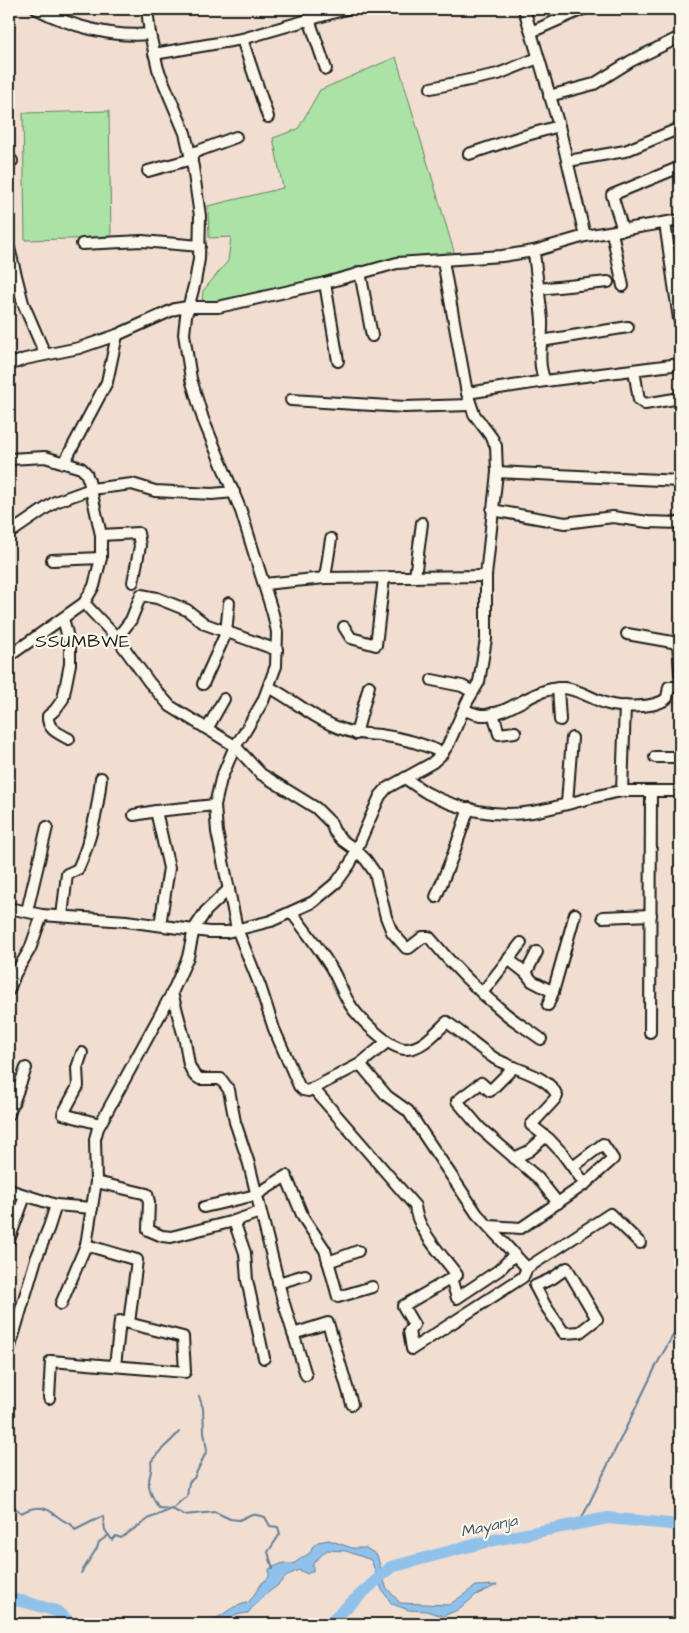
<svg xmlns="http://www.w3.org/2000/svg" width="689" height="1633" font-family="'Architects Daughter',sans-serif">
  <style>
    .green { fill: #abe3a6; stroke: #648061 }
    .water { fill: #90c1eb; stroke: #627f98 }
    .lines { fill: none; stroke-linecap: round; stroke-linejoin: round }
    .stream { stroke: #627f98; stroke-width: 2 }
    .river { stroke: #90c1eb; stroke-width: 12 }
    .minor-casing { stroke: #1c1c1c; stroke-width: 14 }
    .minor { stroke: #fbf7ec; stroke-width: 10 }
    .labels { text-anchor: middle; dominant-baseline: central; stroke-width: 4.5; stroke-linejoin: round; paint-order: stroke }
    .water-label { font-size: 16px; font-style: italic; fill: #455664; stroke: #fbf7ec }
    .quarter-label { font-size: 18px; letter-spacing: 1px; fill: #1c1c1c; stroke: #fbf7ec }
  </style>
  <rect width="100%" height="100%" fill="#f1ded0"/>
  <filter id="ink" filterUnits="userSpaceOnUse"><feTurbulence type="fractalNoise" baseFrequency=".02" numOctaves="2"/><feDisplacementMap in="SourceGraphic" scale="10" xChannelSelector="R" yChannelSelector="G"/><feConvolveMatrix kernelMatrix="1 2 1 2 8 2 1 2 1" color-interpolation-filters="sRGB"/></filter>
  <g filter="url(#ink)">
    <g class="green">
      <polygon points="396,57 455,255 202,303 203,291 228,261 231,237 209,238 208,206 283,188 273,138 298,129 320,90"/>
      <polygon points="109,111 111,238 25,240 23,113"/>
    </g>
    <path class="water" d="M329 1540 352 1548H366L377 1555 386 1587 400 1603 449 1605 476 1586 497 1585 476 1595 460 1609 443 1616 426 1611 409 1610 392 1604 382 1590 371 1560 346 1551 327 1550 313 1563V1571L307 1574 299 1570C284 1576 287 1577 277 1586 266 1594 257 1601 248 1613 239 1614 228 1616 222 1624H196L217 1618 234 1607 249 1602 262 1583 269 1577V1569L283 1563 293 1564 311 1552 312 1547 318 1542Z"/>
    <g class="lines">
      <g class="stream">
        <path d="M179 1432C170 1443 158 1451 151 1462 153 1470 149 1475 149 1482 148 1490 155 1502 159 1508L172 1509 183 1499 187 1497 189 1482 194 1478 207 1450 204 1432 203 1408 199 1396"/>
        <path d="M9 1506H13L21 1513C25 1511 31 1508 36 1508 51 1506 57 1520 71 1524L75 1530 103 1516 105 1530 112 1540 116 1536 121 1538 150 1518 172 1509 184 1515 215 1512 230 1519 239 1520 252 1514 265 1517 270 1526 278 1527 280 1534 268 1552 273 1569"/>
        <polyline points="579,1524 658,1362 680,1323"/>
        <polyline points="81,1573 97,1548 99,1542 109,1535"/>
      </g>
      <g class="river">
        <polyline points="9,1599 26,1602 56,1611 72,1624"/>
        <polyline points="328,1624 391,1567 485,1542 608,1518 680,1525"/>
      </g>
      <defs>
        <g id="minor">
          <path d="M37 9C70 26 113 38 150 34"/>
          <polyline points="147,9 150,34 158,69 185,133 193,167 200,216 199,259 195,282 186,316 184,334 191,379 203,419 241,511 273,614 277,632 276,666 263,701 243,735 235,746 221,779 215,805 217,832 237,929 260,986 274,1029 299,1086 303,1090 308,1091 360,1064 387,1042"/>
          <polyline points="524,9 559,126 585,236"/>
          <polyline points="309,19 326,69"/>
          <polyline points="531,32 583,9"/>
          <polyline points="242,39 268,117"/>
          <polyline points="154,54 242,39 346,9"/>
          <polyline points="431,88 498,74 538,58"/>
          <polyline points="549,96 594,84 631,61 680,37"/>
          <polyline points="190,154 236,137"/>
          <polyline points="469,154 520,137 559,126"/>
          <polyline points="9,158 12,161"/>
          <polyline points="568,161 625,151 678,129"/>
          <polyline points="148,171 192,159"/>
          <polyline points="665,223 679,319"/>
          <polyline points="623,230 612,195 680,167"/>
          <polyline points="612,232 623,286"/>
          <polyline points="82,244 142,241 200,246"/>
          <polyline points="9,248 23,303 45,354"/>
          <path d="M534 251C536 274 540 297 542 320 543 341 536 361 545 381"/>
          <polyline points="360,272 372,336"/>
          <polyline points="325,283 338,361"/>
          <polyline points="538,289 608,282"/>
          <polyline points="541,341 628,327"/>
          <polyline points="9,365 25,359 79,348 117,335 175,309 188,307 218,307 232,304 325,283 397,263 502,256 534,251 585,236 680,220"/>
          <polyline points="634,370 639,400 645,404 680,398"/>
          <polyline points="467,393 545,381 680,364"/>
          <polyline points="291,400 405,407 470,405"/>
          <polyline points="9,459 45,457 81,468 86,473 89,481 101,535 101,558 94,586 84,603 9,656"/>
          <polyline points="64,463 107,382 117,335"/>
          <polyline points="497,472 680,481"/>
          <polyline points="492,510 565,523 613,517 648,522 680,523"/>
          <polyline points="14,530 55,502 91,489 132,484 155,491 212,494 234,492"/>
          <polyline points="101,535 138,533 140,546 133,582"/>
          <polyline points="52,560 101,558"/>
          <polyline points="415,577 422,523"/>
          <polyline points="325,578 331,539"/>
          <polyline points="264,584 325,578 486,576"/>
          <path d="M84 603 117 638 149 682 170 706 235 746 261 774 316 808 331 823 334 831 342 840 356 850 366 860 375 873 386 917 392 932 406 948H409L423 937H429C452 965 478 991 506 1014 517 1023 529 1030 541 1039"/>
          <path d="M63 618 70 646V664L63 699 55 710 48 716C47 729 58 733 69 739"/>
          <polyline points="344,627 351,638 376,645 384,578"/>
          <polyline points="627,634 678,643 680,673"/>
          <polyline points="117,638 131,620 141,595 157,598 187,610 205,624 277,650"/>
          <polyline points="432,680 462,686 473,692"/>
          <polyline points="203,684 226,633 229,603"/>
          <path d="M269 687C294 700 315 720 342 729 354 734 367 734 380 735 402 738 422 743 443 753"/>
          <polyline points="558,688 560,720"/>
          <path d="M464 710C471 712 478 716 486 715 514 712 536 686 565 688 580 690 594 700 608 704 622 708 657 708 667 698L669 687H680"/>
          <polyline points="493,713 499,734 515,732"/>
          <polyline points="207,729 224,699"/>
          <polyline points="356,734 369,686"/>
          <polyline points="655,757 680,757"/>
          <path d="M405 778C412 783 420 789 427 793 459 810 497 818 532 812 562 807 591 796 622 791L625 706"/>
          <polyline points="622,791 680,791"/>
          <polyline points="567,803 572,738"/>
          <polyline points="156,811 169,868 160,925"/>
          <polyline points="134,815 156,811 215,805"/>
          <polyline points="436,897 453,855 469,808"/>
          <polyline points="9,908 42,915 126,921 209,932 227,932 271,921 313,902 337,882 350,864 380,796 387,788 432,763 441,755 448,745 467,702 479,682 486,639 486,576 497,472 496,446 492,438 474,414 467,393 443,261"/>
          <polyline points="27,911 47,827"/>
          <path d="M292 913C305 930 319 948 330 966 337 977 341 989 348 1001 355 1015 389 1049 406 1049 422 1049 435 1033 447 1022 463 1034 478 1047 494 1058 511 1069 550 1075 557 1096L555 1099 531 1125 549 1139 563 1154 585 1184"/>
          <path d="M62 916 67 874 78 869C91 840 98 809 101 778"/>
          <polyline points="603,917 651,915"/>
          <polyline points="537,952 526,973 532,981 553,992"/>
          <polyline points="508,959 526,973"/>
          <polyline points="9,990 15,974 30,949 42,915"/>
          <polyline points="172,993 185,1041 189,1065 194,1075 200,1079 221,1079 229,1090 235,1122 249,1164 282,1297 306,1375"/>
          <polyline points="482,993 521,943"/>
          <polyline points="548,1005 553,992 575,914"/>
          <polyline points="650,1032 651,791"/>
          <polyline points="82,1053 77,1068 78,1086 63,1114 100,1124"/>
          <polyline points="360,1064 387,1096 408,1111 477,1214 527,1268"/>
          <polyline points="514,1067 490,1091 481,1083 457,1101 480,1128 538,1178 558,1203"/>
          <path d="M313 1088 415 1206C417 1230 443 1256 457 1275L403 1306 414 1325 409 1331 412 1349 523 1277 527 1268 610 1214 640 1243"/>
          <polyline points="9,1114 26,1068"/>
          <polyline points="514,1158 529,1151 545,1137"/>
          <polyline points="96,1182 147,1194 149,1202 148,1230 162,1236 171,1237 234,1221 260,1212"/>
          <polyline points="9,1190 56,1205 92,1208"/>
          <polyline points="204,1207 256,1195 286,1176 303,1217 325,1250 338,1297 372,1287"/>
          <polyline points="234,1221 245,1253 247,1280 264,1358"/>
          <polyline points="489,1226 521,1228 585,1184 613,1159 603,1144 573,1167"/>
          <polyline points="9,1240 25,1196"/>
          <polyline points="86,1245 137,1260 129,1323"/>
          <polyline points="328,1262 358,1251"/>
          <polygon points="567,1268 597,1319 580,1332 564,1333 545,1305 535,1286 553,1278"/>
          <polyline points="451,1278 457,1298 499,1270 515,1254"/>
          <polyline points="278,1283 305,1275"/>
          <polyline points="61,1304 86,1245 96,1182 95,1139 98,1128 172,993 188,957 194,929 206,911 229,889"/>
          <polyline points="293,1334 328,1323 352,1404"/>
          <polyline points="9,1350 36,1259 49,1227 56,1205"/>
          <polyline points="49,1398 51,1361 185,1372 183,1337 120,1321 115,1366"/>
        </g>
      </defs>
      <use href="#minor" class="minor-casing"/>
      <use href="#minor" class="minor"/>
    </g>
  </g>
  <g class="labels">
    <g class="water-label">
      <text transform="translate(489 1526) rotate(-12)">Mayanja</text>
    </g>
    <g class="quarter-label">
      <text x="83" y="641">SSUMBWE</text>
    </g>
  </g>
  <rect width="689" height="1633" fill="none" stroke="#fbf7ec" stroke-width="30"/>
  <rect x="15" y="15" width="659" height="1603" fill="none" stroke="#1c1c1c" stroke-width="2" filter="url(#ink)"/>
</svg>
